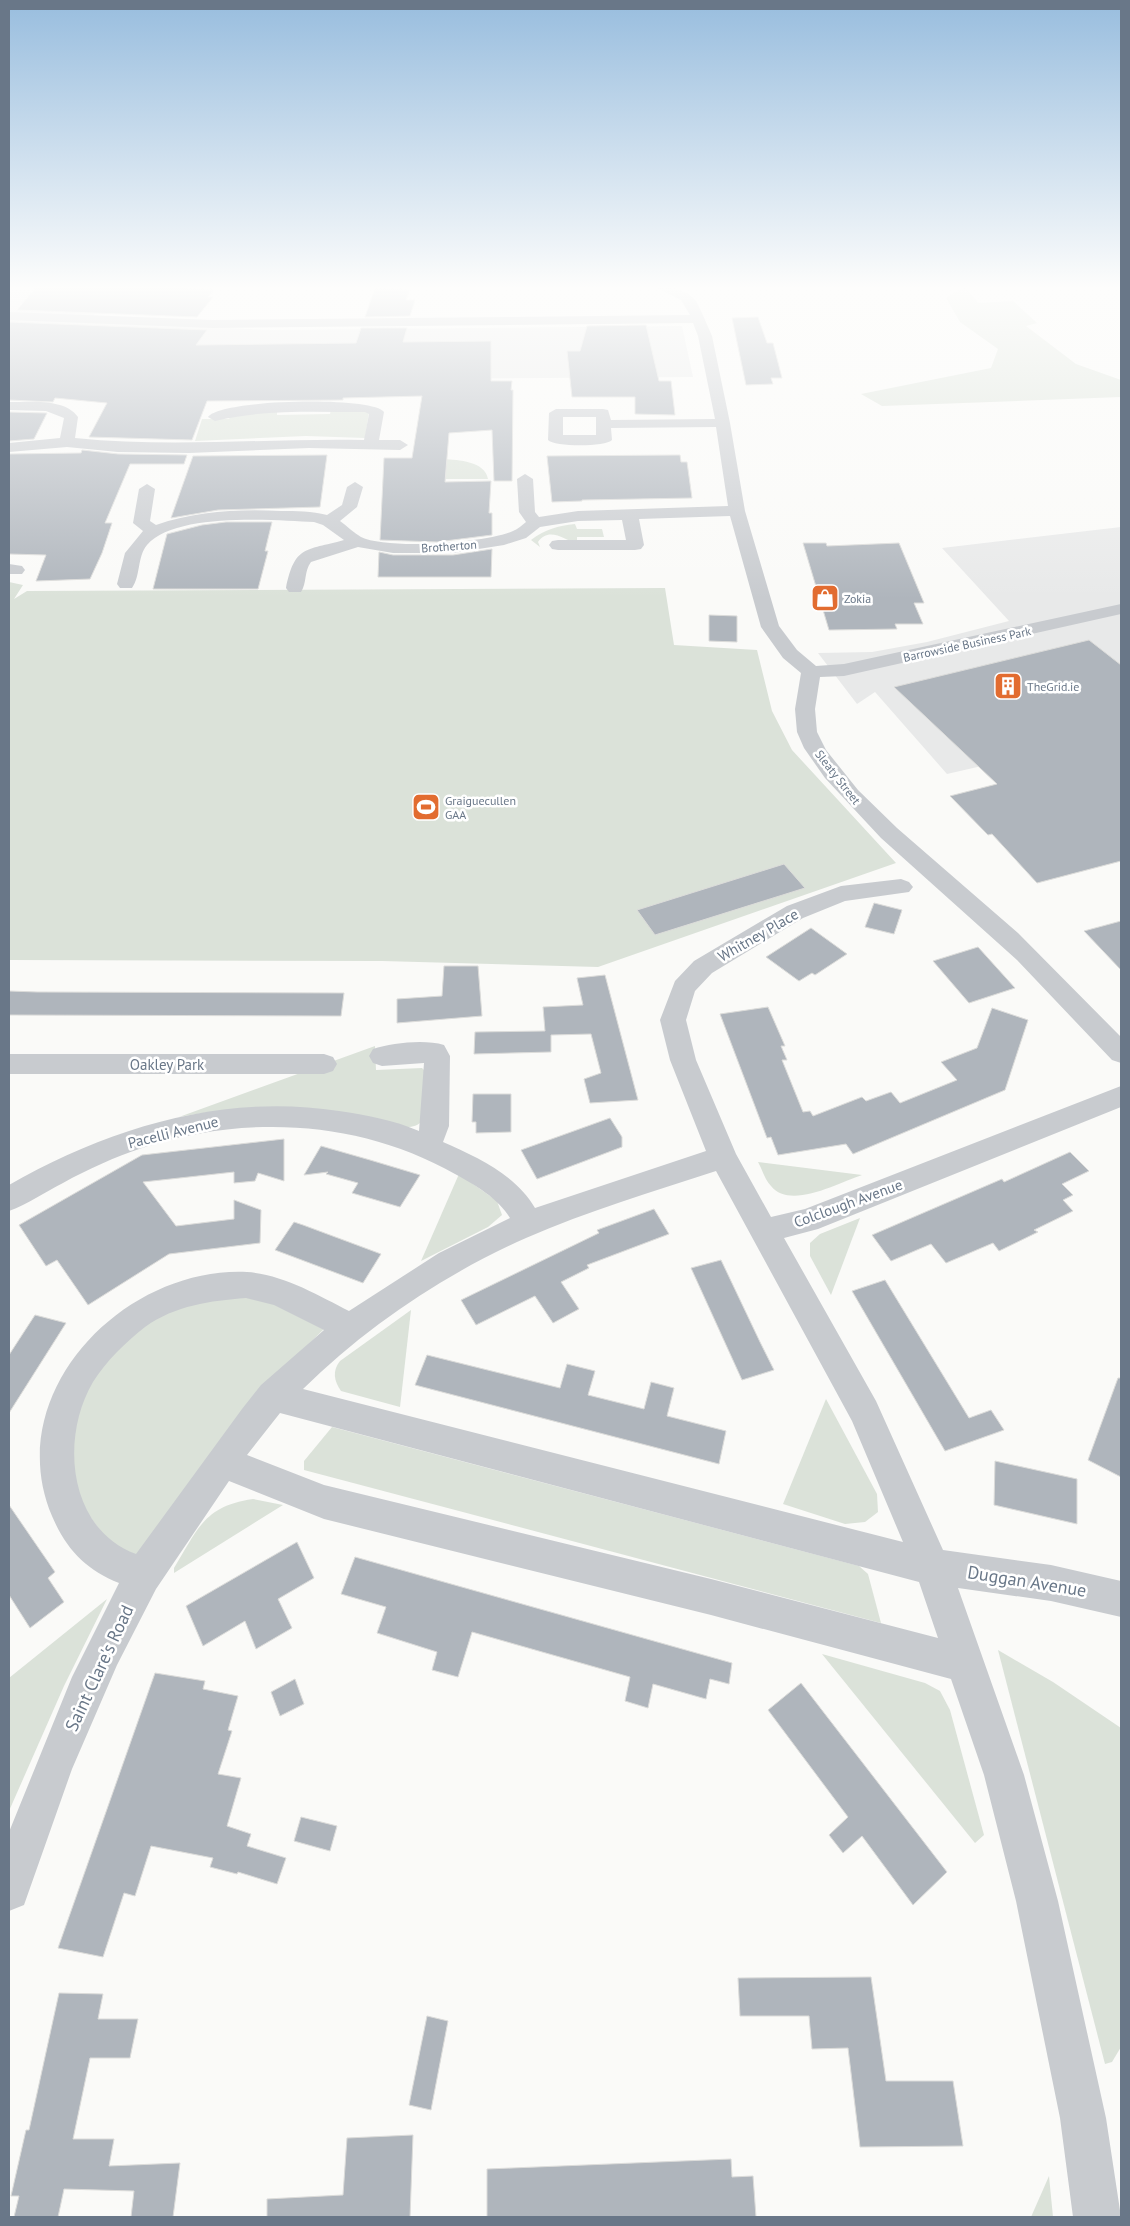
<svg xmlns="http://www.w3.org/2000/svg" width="1130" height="2226" font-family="'PT Sans',sans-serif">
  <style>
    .built { fill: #e8e9e9 }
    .green { fill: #dbe2d9 }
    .building { fill: #afb5bc; stroke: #dcdcda }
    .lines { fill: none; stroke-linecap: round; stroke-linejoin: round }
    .minor { fill: #c8cbcf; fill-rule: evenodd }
    .labels { text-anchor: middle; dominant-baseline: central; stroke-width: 5; stroke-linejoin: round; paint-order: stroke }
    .far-street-label { font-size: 12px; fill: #697788; stroke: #fff }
    .far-poi-label { font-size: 12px; fill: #697788; stroke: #fff; text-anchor: start }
    .street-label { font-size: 15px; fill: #697788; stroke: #fff }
    .near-street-label { font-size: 18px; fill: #697788; stroke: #fff }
  </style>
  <rect width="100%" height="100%" fill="#fafaf8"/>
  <g class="built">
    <polygon points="9,287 115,287 89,322 271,330 682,326 693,377 132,381 9,374"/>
    <polygon points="1121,527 1121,734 947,774 875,692 857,704 818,653 872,652 927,642 1009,621 942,548"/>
  </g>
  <g class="green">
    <polygon points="963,287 966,287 978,303 1013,301 1037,323 1026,326 1076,364 1121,380 1121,397 882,406 861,394 991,368 998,349 960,322 946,298"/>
    <polygon points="365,409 369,412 365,438 306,436 195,441 202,419 229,419 232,413 277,411 277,415 330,414 331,410"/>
    <path d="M444 459C458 460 485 461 488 479H417Z"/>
    <path d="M575 524 577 529H602L604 537H577V544C565 540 549 526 538 542L540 547 531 540C545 529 558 526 575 524Z"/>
    <polygon points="9,582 23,585 14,599 27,591 665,588 674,645 757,650 772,711 792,750 896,863 598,967 382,961 9,960"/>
    <path d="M375 1046 376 1070 422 1068 426 1072C426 1084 429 1115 420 1123 407 1134 366 1120 350 1117 291 1104 238 1106 179 1117Z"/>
    <path d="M758 1162 862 1175C838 1183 790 1210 771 1186 765 1180 762 1169 758 1162Z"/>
    <polygon points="459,1174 497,1201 502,1215 488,1227 421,1261"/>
    <polygon points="860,1218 831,1295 810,1256 810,1243 820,1234"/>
    <polygon points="251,1295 274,1303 324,1329 283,1369 139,1555 123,1552 102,1533 78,1500 67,1448 75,1410 113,1345 177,1306"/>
    <path d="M411 1310 400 1407 341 1391C334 1381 332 1371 340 1361Z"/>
    <polygon points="826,1399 877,1494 878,1512 865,1522 845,1524 783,1504"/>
    <polygon points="332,1427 859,1566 868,1574 881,1623 304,1470 304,1461"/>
    <path d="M253 1499 283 1505 174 1573V1568C198 1529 204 1506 253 1499Z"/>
    <polygon points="107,1599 64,1686 9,1811 9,1678"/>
    <polygon points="998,1650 1053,1682 1121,1728 1121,2047 1112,2062 1105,2064"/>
    <polygon points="822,1654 925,1683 940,1691 950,1710 984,1835 975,1843"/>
    <polygon points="1049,2176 1053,2217 1031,2217"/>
  </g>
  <g class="building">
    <polygon points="36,287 154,287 215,289 208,297 213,297 197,317 17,310"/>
    <polygon points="375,288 410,289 406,300 415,300 410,316 365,317"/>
    <polygon points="758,317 767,343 773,343 782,378 771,378 773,384 746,385 732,318"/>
    <polygon points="9,322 207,330 196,345 356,343 361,328 407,328 403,342 491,341 491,381 512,381 511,390 513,390 512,481 494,481 492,430 449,433 445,482 491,481 489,513 492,513 492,535 437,542 380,540 384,458 412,458 422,396 343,398 343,400 207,401 192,440 89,437 107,403 55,398 53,402 9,400"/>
    <polygon points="646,325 659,381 671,381 675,415 635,414 635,397 572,397 567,351 580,351 587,326"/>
    <polygon points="9,412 46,413 47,413 34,439 9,441"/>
    <polygon points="82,450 118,454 187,455 184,464 130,464 105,523 112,523 102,553 90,579 36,581 46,555 9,554 9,454 81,453"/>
    <polygon points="327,455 320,507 218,510 171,518 193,456"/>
    <polygon points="680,455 681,462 687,462 692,498 582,500 582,501 552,502 547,456"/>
    <polygon points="226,522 272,522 265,551 268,551 258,589 153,589 167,534 202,525"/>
    <polygon points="803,543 826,543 827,546 899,543 924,603 914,603 923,624 895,624 897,629 829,630"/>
    <polygon points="492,549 491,577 378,577 379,552 393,555 453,555"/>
    <polygon points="709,615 737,616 737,642 709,641"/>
    <polygon points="1089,640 1121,665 1121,861 1037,883 992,834 988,835 950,796 997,784 894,687"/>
    <polygon points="784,864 805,888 655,935 637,910"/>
    <polygon points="874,903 902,910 894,934 865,927"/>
    <polygon points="1121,921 1121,970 1084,931"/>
    <polygon points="811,928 847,954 815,975 812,973 799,981 766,957"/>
    <polygon points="978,947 1015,988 969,1003 933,961"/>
    <polygon points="444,966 478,966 482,1016 397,1023 397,999 442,996"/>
    <polygon points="605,975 638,1100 590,1103 584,1079 601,1073 591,1034 551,1035 551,1052 474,1054 475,1032 545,1031 543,1007 583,1005 577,978"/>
    <polygon points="9,991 37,992 344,993 341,1016 9,1015"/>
    <polygon points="768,1007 785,1046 781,1046 787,1060 782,1060 803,1112 810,1111 813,1116 862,1097 866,1101 891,1092 900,1103 957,1080 941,1062 977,1048 992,1008 1028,1020 1005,1090 853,1154 846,1144 778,1155 771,1137 767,1138 720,1014"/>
    <polygon points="473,1094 511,1094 511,1132 476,1133 476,1122 472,1122"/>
    <polygon points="610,1118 622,1137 622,1147 537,1179 521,1150"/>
    <polygon points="284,1139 284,1181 258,1173 255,1181 234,1183 234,1172 143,1182 176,1226 234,1219 234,1200 261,1210 260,1243 169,1254 88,1305 57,1260 46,1266 19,1225 142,1155"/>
    <polygon points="321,1146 370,1160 420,1175 400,1207 352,1193 358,1183 326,1174 328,1172 304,1175"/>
    <polygon points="1070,1152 1089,1171 1062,1184 1073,1195 1063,1200 1073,1211 1034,1230 1038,1232 999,1251 993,1243 946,1263 931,1244 891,1261 872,1235 1002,1179 1004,1182"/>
    <polygon points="654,1209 669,1234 587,1265 589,1268 561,1282 579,1309 553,1323 535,1296 476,1325 461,1300 599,1233 597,1230"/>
    <polygon points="294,1222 303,1225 381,1254 363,1283 275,1250"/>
    <polygon points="721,1260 760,1342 774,1370 742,1380 691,1268"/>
    <polygon points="885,1280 969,1418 991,1410 1004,1430 945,1451 852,1291"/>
    <polygon points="35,1315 66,1323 9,1413 9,1355"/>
    <polygon points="427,1355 560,1388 567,1364 595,1371 588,1395 644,1409 651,1382 674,1388 667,1416 726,1431 719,1464 415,1385"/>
    <polygon points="1118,1378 1121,1378 1121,1477 1088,1460"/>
    <polygon points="995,1461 1077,1479 1077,1524 994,1505"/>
    <polygon points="9,1505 55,1572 48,1578 64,1602 30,1628 9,1595"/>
    <polygon points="297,1542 314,1578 278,1599 292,1628 256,1649 245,1621 203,1646 186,1606"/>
    <polygon points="355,1557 732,1663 729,1684 710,1679 706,1699 653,1684 648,1708 625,1701 630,1677 472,1632 458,1677 432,1670 437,1652 377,1633 386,1607 341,1594"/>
    <polygon points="155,1673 205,1681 203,1689 238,1696 228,1730 232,1731 218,1774 241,1778 227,1826 251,1834 247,1846 286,1858 277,1884 238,1872 237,1874 210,1867 213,1858 151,1846 135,1896 124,1893 103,1957 58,1948"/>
    <polygon points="295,1679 304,1704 280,1716 271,1692"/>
    <polygon points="801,1683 947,1872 913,1905 862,1836 843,1853 829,1835 848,1817 768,1710"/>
    <polygon points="301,1817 337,1826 330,1851 294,1841"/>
    <polygon points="871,1977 886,2081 953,2081 963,2146 860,2147 848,2048 812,2049 809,2016 740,2016 738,1978"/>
    <polygon points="59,1993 103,1994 98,2019 138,2019 130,2058 90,2058 73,2139 114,2139 109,2166 180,2163 173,2217 131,2217 134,2191 64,2189 58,2217 14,2217 19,2196 11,2196 26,2130 29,2130"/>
    <polygon points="427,2016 448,2021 431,2110 409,2105"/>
    <polygon points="413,2135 410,2217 267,2217 267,2199 343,2195 347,2138"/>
    <polygon points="731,2159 732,2177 753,2176 756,2217 487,2217 487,2169"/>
  </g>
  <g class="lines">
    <g class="minor">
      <path d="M655 287H672L689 294 696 301 702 313 712 336 730 423 745 511 779 626 797 650 816 666 844 664 1121 604V614L844 676 820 677 815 709 817 732 826 750 858 790 897 828 1018 933 1121 1037V1063L1112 1060 1017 960 881 838 825 778 804 748 797 732 795 709 801 673 783 658 761 627 730 516 639 519 644 545 641 549 635 550H558L552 549 549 545 552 541 558 540H626L622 520 578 521 540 527 526 538 504 545 453 553H393L358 547 311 562C304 571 307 583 301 592H289L286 588C295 545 305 551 344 540L323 525 314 522C274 520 175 512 147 545 137 557 141 575 132 588H120L117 584 125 553 143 531 133 523 139 489 147 484 155 489 150 521 156 525C197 511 238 509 281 511 296 511 312 511 327 515L342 505 347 487 355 482 363 487 357 507 340 521C347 526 354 533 361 537 387 550 487 543 513 531 518 529 522 525 526 522L519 512 517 479 525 474 533 479 535 512 539 517 578 511 728 506 716 427 611 428 612 440C606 447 554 447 548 440L549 413 556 409H603L608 410 611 420 715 419 698 336 693 323 213 328 9 320V312L213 320 690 315 681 300ZM563 417H596V435H563Z"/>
      <path d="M9 402C30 402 65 398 78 417L75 438C172 448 268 438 364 440L369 414 365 412C314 412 265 409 215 421L208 417C220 399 373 396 384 412L379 440H400L408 445 400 450 309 448 189 453 118 452 67 447 9 452V443L60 438 64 418 46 411 9 410Z"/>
      <polygon points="9,564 22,566 25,570 22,574 9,574"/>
      <path d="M901 879 909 882 913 887 909 892 845 901 803 918 712 973 695 991 686 1020 696 1060 736 1154 771 1217 805 1209 1121 1086V1107L818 1229 784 1238 876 1401 943 1550 1051 1565 1121 1581V1617L1051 1601 958 1588 1024 1775 1058 1901 1106 2118 1121 2217H1073L1060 2118 1016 1901 984 1775 951 1679 711 1615 324 1519 229 1481 156 1589 117 1665 72 1769 24 1905 9 1911V1832L72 1677 119 1583C86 1570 66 1549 52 1516 0 1393 124 1266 247 1272 282 1274 318 1295 349 1311L439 1253 510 1218C498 1198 475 1185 455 1174 361 1120 245 1114 142 1148 115 1157 88 1169 63 1183 45 1192 28 1204 9 1211V1185C109 1128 222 1093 339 1111 366 1115 394 1120 419 1131L424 1063 382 1066 373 1063 369 1056 373 1049C392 1043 424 1039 444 1045L450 1056 449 1126 443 1142C477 1157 516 1175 535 1208L706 1151 670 1060 660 1020 675 981 694 961 787 906 841 886ZM716 1171 852 1421 903 1542 303 1389C367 1326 445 1274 526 1238 588 1211 652 1192 716 1171ZM246 1298 274 1305 324 1330 261 1385 242 1409 136 1554C68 1529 60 1438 93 1382 106 1361 126 1342 145 1327 176 1305 210 1301 246 1298ZM280 1413 919 1582 938 1638 711 1579 324 1485 247 1455Z"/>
      <polygon points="9,1054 324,1054 333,1057 337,1064 333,1071 324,1074 9,1074"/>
    </g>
  </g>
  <linearGradient id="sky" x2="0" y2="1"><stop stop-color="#98bdde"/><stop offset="0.48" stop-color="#fdfdfc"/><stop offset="1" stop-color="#fdfdfc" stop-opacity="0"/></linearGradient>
  <rect width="1130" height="599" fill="url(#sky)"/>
  <defs>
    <symbol id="shop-square" viewBox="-11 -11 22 22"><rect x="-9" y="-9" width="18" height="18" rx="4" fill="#e26c30" stroke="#fff"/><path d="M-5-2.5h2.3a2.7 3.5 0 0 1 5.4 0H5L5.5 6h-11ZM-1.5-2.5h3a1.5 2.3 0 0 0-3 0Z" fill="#fff"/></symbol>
    <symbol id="building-square" viewBox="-11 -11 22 22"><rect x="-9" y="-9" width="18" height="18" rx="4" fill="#e26c30" stroke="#fff"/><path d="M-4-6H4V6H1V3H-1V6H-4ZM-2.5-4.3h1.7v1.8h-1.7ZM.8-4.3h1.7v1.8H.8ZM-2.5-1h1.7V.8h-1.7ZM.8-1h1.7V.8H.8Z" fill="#fff"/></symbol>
    <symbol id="stadium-square" viewBox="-11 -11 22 22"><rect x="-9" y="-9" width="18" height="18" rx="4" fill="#e26c30" stroke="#fff"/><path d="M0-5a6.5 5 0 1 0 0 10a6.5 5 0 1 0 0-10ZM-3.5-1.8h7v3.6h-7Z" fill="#fff"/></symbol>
  </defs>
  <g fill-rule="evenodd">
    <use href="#shop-square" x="809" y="582" width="32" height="32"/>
    <use href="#building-square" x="992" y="670" width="32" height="32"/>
    <use href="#stadium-square" x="410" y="791" width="32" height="32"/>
  </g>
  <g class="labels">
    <g class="far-street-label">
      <text transform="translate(449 546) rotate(-4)">Brotherton</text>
      <text transform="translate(967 644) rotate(-12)">Barrowside Business Park</text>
      <text transform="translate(838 777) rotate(52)">Sleaty Street</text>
    </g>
    <g class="far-poi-label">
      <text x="844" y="598">Zokia</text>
      <text x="1027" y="686">TheGrid.ie</text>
      <text x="445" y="800">Graiguecullen<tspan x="445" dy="14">GAA</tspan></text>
    </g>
    <g class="street-label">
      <text transform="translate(758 935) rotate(-30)">Whitney Place</text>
      <text x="167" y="1064">Oakley Park</text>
      <text transform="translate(173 1132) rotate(-14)">Pacelli Avenue</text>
      <text transform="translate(848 1203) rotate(-20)">Colclough Avenue</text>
    </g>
    <g class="near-street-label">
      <text transform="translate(1027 1581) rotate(9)">Duggan Avenue</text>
      <text transform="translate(99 1668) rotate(-65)">Saint Clare's Road</text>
    </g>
  </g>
  <rect width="1130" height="2226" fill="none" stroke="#697788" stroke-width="20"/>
</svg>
